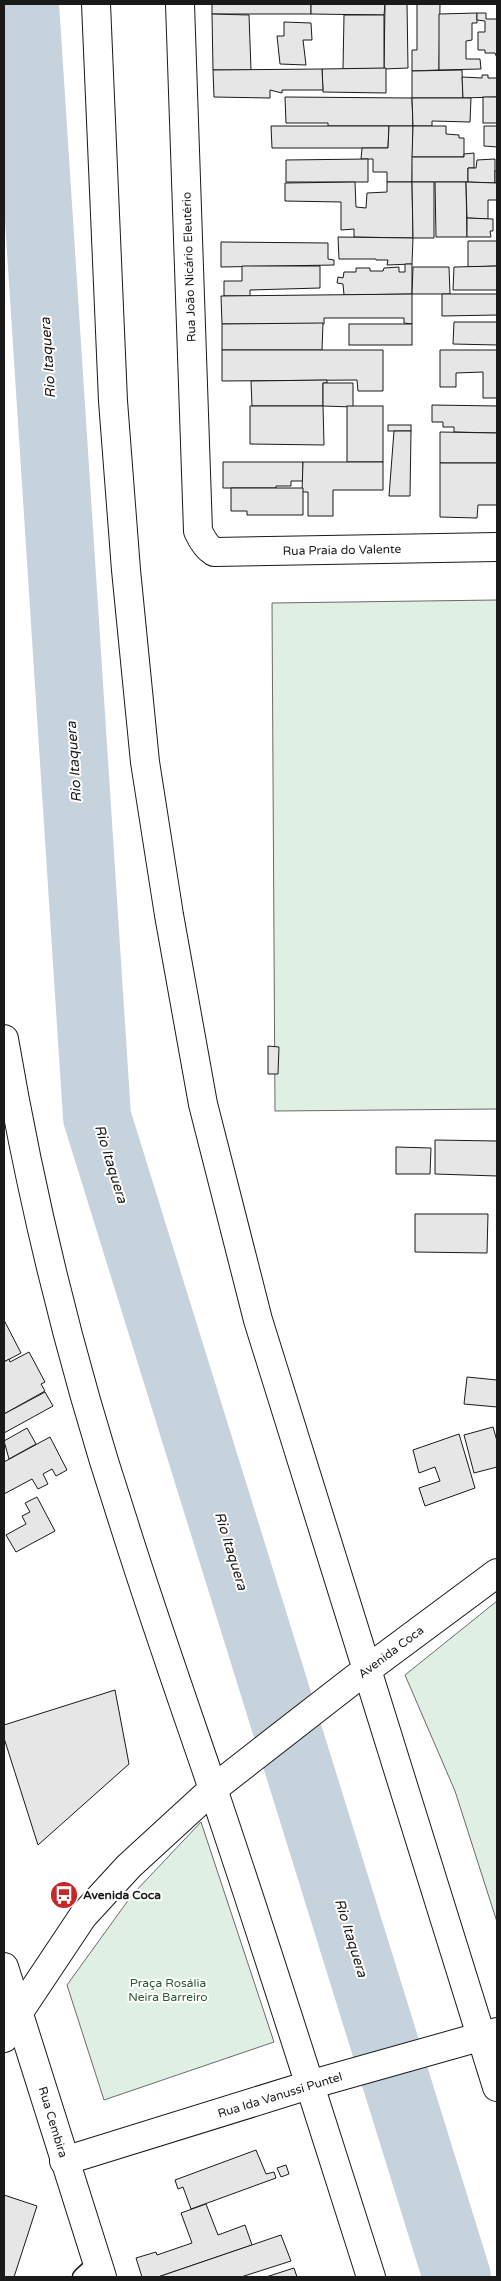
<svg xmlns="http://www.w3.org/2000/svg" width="501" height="2281" font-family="'Varela Round',sans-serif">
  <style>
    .green { fill: #e0efe3; stroke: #6a6a6a }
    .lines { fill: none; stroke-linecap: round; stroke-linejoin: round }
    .river { stroke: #c6d2dc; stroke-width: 68 }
    .building { fill: #e6e6e6; stroke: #1a1a1a }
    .service-casing { stroke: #1a1a1a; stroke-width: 19 }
    .minor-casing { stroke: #1a1a1a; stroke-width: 30 }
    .tertiary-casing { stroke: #1a1a1a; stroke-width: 30 }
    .service { stroke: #fff; stroke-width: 16 }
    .minor { stroke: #fff; stroke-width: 28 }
    .tertiary { stroke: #fff; stroke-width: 28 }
    .labels { text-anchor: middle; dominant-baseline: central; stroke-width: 4; stroke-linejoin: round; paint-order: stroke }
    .street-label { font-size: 12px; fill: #1a1a1a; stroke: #fff }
    .poi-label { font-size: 12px; font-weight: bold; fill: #1a1a1a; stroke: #fff; text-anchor: start }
    .park-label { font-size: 12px; fill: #2b5a34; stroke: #fff }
    .water-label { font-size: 14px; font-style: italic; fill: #1a1a1a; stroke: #fff }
  </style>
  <rect width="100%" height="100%" fill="#fff"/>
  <g class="green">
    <polygon points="497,600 497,1109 275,1111 272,603"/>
    <polygon points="497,1601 497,1922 455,1791 405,1675"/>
    <polygon points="201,1822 274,2042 104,2100 67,1985 132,1895"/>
  </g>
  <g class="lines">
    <polyline class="river" points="25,4 97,1117 457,2277"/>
  </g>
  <g class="building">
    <rect x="212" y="4" width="99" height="10"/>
    <polygon points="311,4 385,4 384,15 311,14"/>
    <polygon points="385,4 407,4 408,68 384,69"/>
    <polygon points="417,4 440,4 439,70 412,71 412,50 417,50"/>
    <polygon points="477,13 477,23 472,23 472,40 466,41 466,59 480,59 481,69 439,70 439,14"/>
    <polygon points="477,13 486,13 486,19 497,19 497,58 495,53 485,53 485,50 478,50 478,32 485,32 485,21 477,20"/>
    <polygon points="212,14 249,15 251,70 213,70"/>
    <polygon points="344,15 384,15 384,69 343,69"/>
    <polygon points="284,22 311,23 312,40 303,40 306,65 280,64 277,36 284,36"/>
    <polygon points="386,68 386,93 323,92 322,69"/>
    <polygon points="322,69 323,90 282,90 282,93 270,90 270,98 214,97 213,70"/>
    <polygon points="462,70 463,98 412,98 412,71"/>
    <polygon points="482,75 488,75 488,78 497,78 497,97 463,98 462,77 482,78"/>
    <polygon points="285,97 412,98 413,126 328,126 328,123 286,123"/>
    <rect x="483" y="97" width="14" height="26"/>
    <polygon points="412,98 471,98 470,122 432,121 432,126 413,126"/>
    <polygon points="271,126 389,126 388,148 272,148"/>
    <polygon points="389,126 413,126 412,182 387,182 387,172 373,172 373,159 361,159 362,148 388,148"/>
    <polygon points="413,126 446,126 446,134 459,135 459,138 464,138 464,157 412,157"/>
    <polygon points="484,126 497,126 497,147 484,146"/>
    <polygon points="474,153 474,168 468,168 468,182 412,182 412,157 464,157 464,154"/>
    <polygon points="368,159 368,182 286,182 286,160"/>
    <polygon points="495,159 495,183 468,182 468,168 476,168 477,160"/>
    <rect x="495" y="171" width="2" height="12"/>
    <polygon points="355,182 356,207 366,208 367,193 387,192 387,182 412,182 413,238 354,237 354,229 341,230 341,202 285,201 285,183"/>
    <polygon points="412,182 434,182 434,238 413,238"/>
    <polygon points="435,182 466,182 467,237 436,237"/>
    <polygon points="466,182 497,183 497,200 488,200 488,219 467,218"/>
    <polygon points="467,218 493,219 493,231 490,231 491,237 467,237"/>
    <polygon points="338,237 413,238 412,264 387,265 388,260 376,260 376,259 339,259"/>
    <polygon points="468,241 497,241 497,266 468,267"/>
    <polygon points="221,242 328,243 328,259 334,260 334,265 221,267"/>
    <polygon points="405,264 412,264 412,294 344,295 343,284 337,283 338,277 343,278 344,272 356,272 356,268 370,268 370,271 383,271 384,268 399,267 399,272 405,272"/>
    <polygon points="242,266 320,266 320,288 250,290 250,296 224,296 224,281 242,281"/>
    <polygon points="497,266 497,290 453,290 454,267"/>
    <polygon points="413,267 449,267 450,294 412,294"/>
    <polygon points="412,294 412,324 404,323 404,318 324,318 324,324 222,324 221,296"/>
    <polygon points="442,294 497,294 497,315 442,316"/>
    <polygon points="454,322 497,322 497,345 453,344"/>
    <polygon points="323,323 322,350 222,350 222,324"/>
    <rect x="349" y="324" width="63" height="21"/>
    <polygon points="222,350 383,350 383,391 358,391 357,380 222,381"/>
    <polygon points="440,350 497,350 497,398 483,398 483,372 456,373 456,387 440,387"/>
    <polygon points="327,380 327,383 323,383 323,406 252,406 251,381"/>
    <polygon points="323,383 353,383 353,407 323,406"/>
    <polygon points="432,405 497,406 497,433 454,432 454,427 443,427 443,422 432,422"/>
    <polygon points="250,406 323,406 324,445 250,444"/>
    <rect x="347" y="406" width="36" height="56"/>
    <rect x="388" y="425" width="23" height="6"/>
    <polygon points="394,431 411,431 410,496 389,496"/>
    <polygon points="440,432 497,433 497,463 440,463"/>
    <polygon points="223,462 303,462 303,481 291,481 291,486 276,486 276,488 223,488"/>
    <polygon points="303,462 383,462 383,490 333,490 333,516 308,516 308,492 302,492"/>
    <polygon points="440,463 497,463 497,505 478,505 477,518 440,517"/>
    <polygon points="231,488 303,488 303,515 247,515 247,511 231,511"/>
    <polygon points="268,1046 279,1047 278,1074 268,1074"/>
    <polygon points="435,1140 497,1141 497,1176 435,1174"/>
    <polygon points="396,1147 431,1148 430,1174 396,1174"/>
    <polygon points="415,1214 488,1214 487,1253 415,1252"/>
    <polygon points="4,1320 21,1353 4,1362"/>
    <polygon points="29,1352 45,1382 41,1384 45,1391 4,1414 4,1362 9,1359 10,1362"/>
    <polygon points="467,1377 497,1380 497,1407 464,1404"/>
    <polygon points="45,1392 53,1406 4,1433 4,1414"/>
    <polygon points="493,1427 497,1441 497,1467 474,1473 464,1435"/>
    <polygon points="27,1428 36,1444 9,1459 4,1441"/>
    <polygon points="459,1434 475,1488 425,1506 419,1488 440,1481 435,1467 419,1473 413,1450"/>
    <polygon points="50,1437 67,1470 56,1476 52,1469 43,1474 48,1484 38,1489 32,1479 4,1494 4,1462"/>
    <polygon points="37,1497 55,1531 16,1552 6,1535 26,1524 22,1516 30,1512 25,1503"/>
    <polygon points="115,1690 129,1764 38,1845 4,1738 4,1725"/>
    <polygon points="256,2150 266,2174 274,2172 276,2178 191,2209 183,2187 178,2189 175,2180"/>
    <polygon points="286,2165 289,2174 281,2177 277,2168"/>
    <polygon points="4,2195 37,2206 14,2277 4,2277"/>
    <polygon points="206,2204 218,2235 245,2225 252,2245 158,2277 142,2277 136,2258 156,2252 157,2255 192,2243 181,2213"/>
    <polygon points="281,2235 291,2261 241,2277 158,2277"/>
    <polygon points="294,2268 297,2277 266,2277"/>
  </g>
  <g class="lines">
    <defs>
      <polyline id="service" points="81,2277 97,2262"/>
      <g id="minor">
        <path d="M180 4 198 531C202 540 206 547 214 552L497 547"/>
        <polyline points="64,2161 309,2085 497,2032"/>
      </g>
      <g id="tertiary">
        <polyline points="96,4 113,401 126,570 145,762 169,915 203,1104 258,1320 497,2087"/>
        <path d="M4 1039C32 1203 72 1366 124 1524 152 1613 183 1701 213 1789 268 1951 319 2114 371 2277"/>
        <polyline points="4,1967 102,2277"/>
        <polyline points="4,2038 19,2012 83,1916 129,1866 213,1789 353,1680 497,1573"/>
      </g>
    </defs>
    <use href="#service" class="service-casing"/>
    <use href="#minor" class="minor-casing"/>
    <use href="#tertiary" class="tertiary-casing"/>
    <use href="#service" class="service"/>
    <use href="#minor" class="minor"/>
    <use href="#tertiary" class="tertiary"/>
  </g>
  <defs>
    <symbol id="bus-disc" viewBox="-11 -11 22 22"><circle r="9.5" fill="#c62828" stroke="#fff"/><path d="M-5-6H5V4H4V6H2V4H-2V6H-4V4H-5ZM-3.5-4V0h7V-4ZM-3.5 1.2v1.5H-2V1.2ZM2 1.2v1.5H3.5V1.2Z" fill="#fff"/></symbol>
  </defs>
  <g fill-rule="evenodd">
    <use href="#bus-disc" x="48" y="1879" width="32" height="32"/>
  </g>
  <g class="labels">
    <g class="street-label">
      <text transform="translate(189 267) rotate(-92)">Rua João Nicário Eleutério</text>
      <text transform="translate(342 550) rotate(-1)">Rua Praia do Valente</text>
      <text transform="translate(391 1652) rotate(-37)">Avenida Coca</text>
      <text transform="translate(280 2095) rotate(-17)">Rua Ida Vanussi Puntel</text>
      <text transform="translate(53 2122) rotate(73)">Rua Cembira</text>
    </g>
    <g class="poi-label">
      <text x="83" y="1895">Avenida Coca</text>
    </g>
    <g class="park-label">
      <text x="168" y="1983">Praça Rosália<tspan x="168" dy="14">Neira Barreiro</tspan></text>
    </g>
    <g class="water-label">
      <text transform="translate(48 358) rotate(-94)">Rio Itaquera</text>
      <text transform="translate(74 762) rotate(-94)">Rio Itaquera</text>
      <text transform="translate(111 1164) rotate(73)">Rio Itaquera</text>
      <text transform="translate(231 1551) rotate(73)">Rio Itaquera</text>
      <text transform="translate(351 1938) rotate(73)">Rio Itaquera</text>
    </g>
  </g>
  <rect width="501" height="2281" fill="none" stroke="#1a1a1a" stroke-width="10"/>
</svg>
